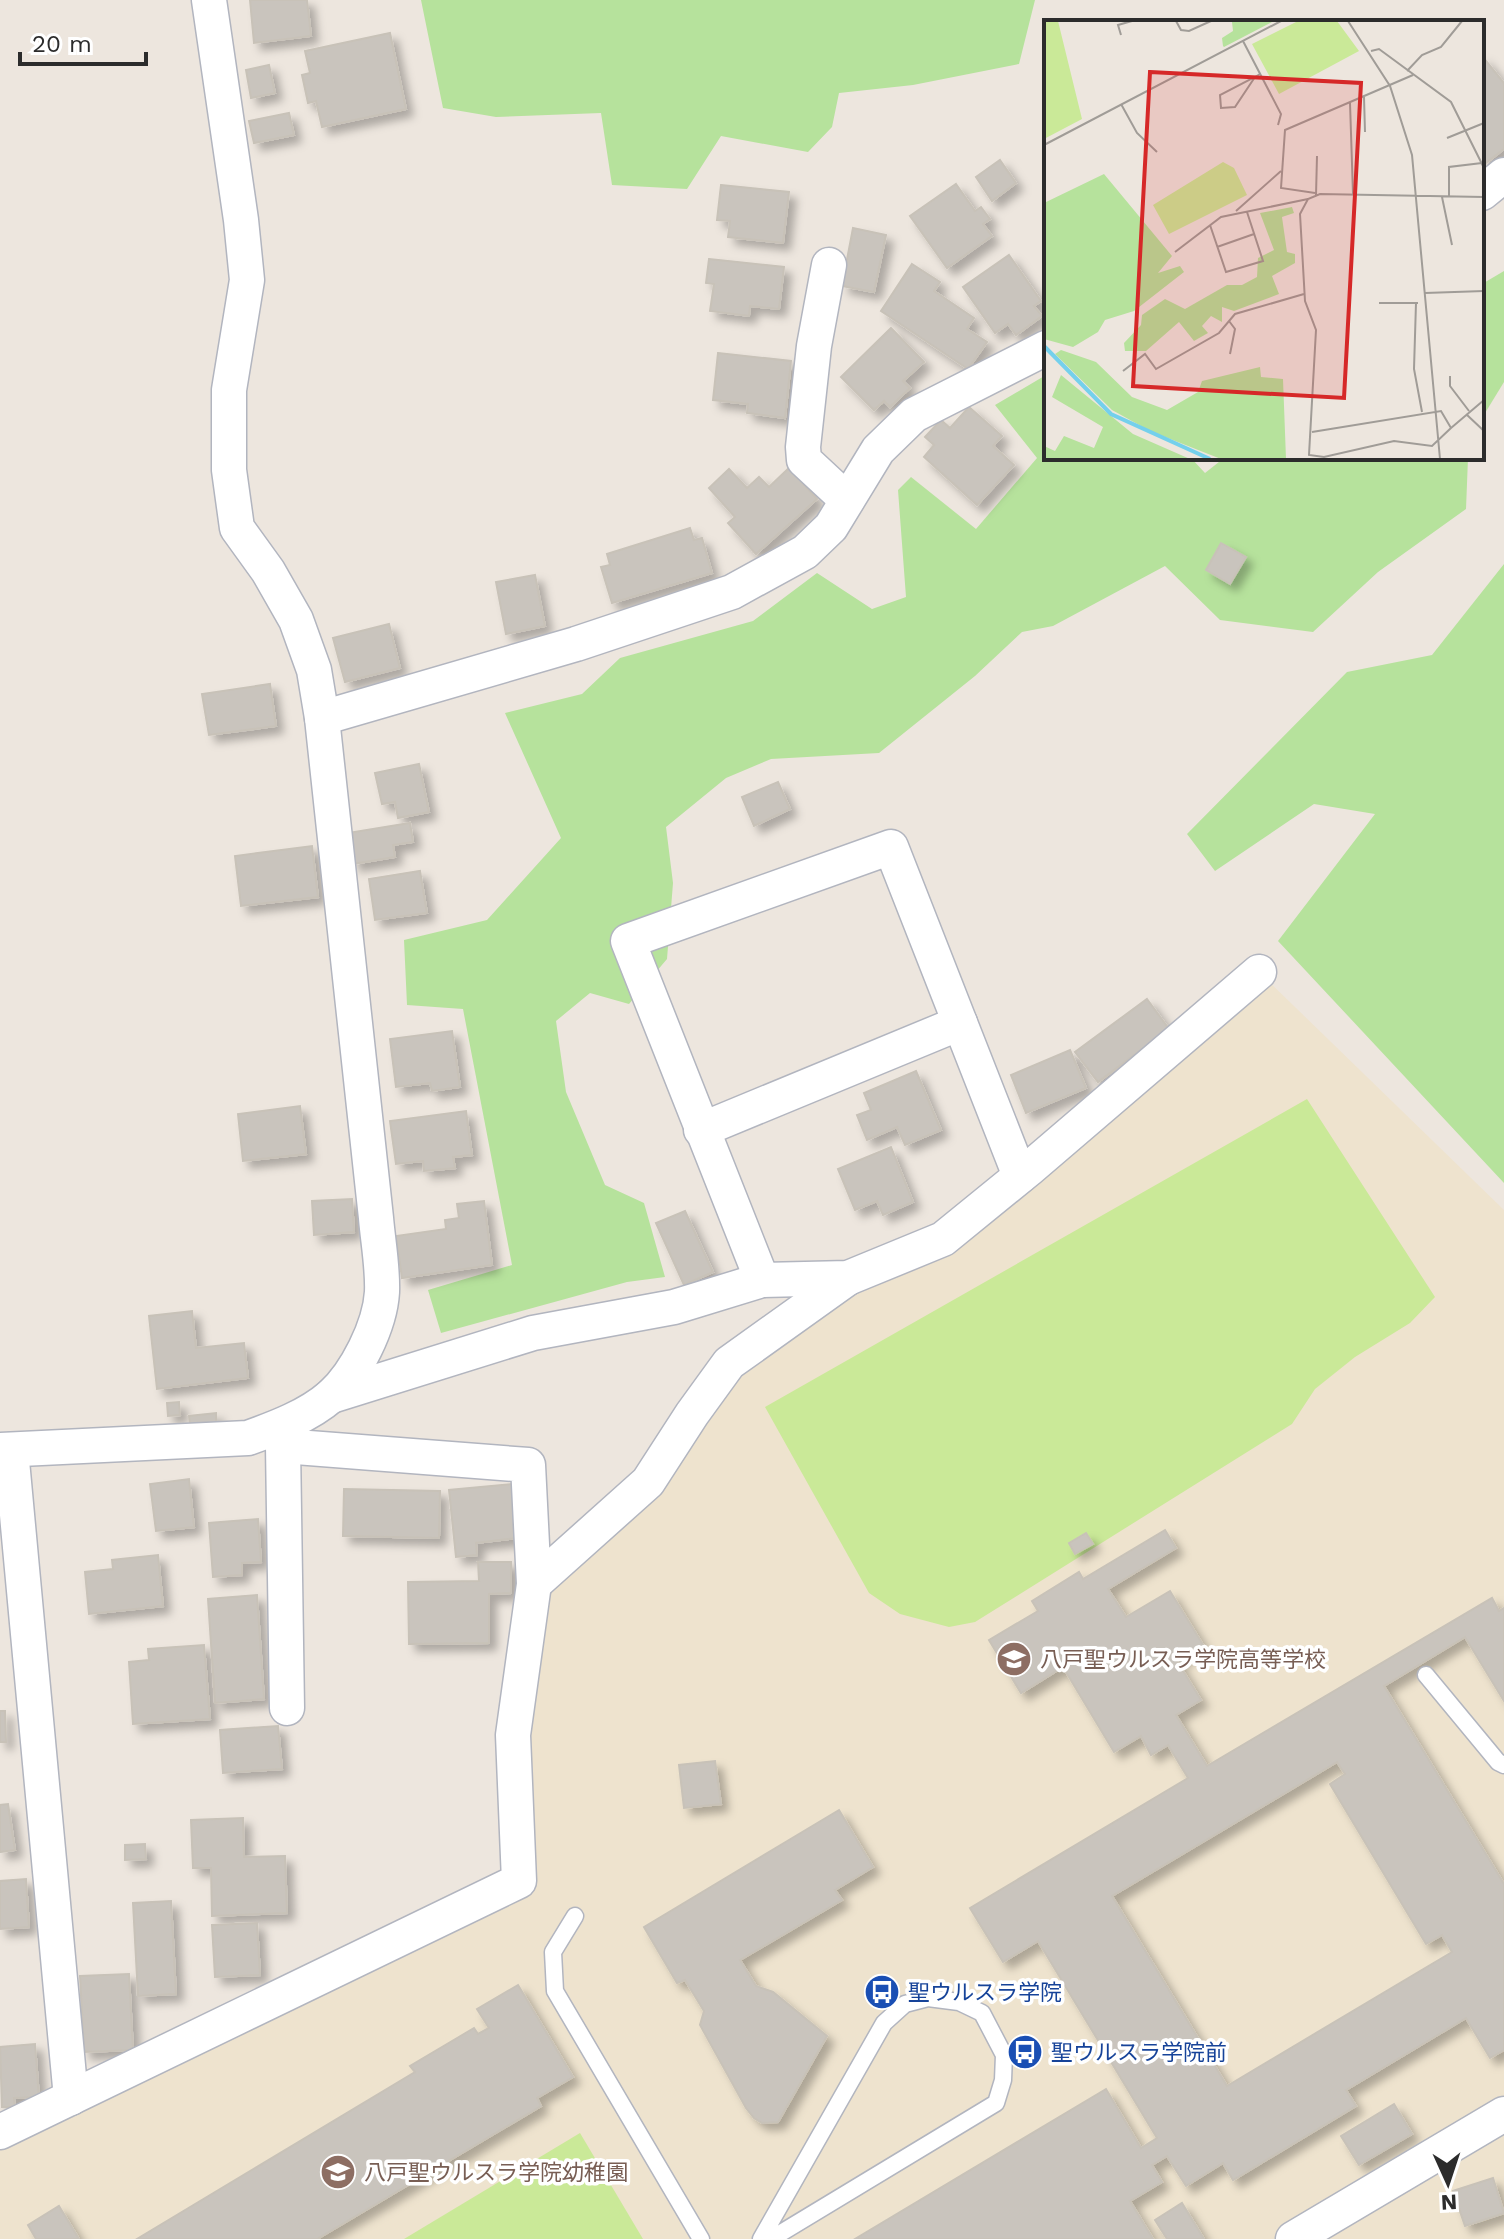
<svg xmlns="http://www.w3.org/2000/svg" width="1504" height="2239" font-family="'Work Sans','Noto Sans JP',sans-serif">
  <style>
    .education { fill: #eee3ce }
    .green { fill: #b6e29c }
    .pitch { fill: #cae998 }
    .building { fill: #c9c4bd; stroke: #c8c2b8; stroke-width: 2; fill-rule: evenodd; filter: url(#shadow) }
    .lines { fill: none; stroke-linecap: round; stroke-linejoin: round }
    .service-casing { stroke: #b2b5bf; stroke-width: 19 }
    .minor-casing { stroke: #b2b5bf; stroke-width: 37 }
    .service { stroke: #fff; stroke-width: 16 }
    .minor { stroke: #fff; stroke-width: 34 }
    .labels { text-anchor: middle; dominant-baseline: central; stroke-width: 7; stroke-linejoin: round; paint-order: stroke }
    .education-label { font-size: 22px; fill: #785e54; stroke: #fff; text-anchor: start }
    .transit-label { font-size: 22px; fill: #164399; stroke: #fff; text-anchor: start }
    .inset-river { fill: none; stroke: #74d0ec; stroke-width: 4 }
    .inset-road { fill: none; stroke: #a09c97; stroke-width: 2 }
    .view { fill: #d62828; fill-opacity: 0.15; stroke: #d62828; stroke-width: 4 }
    .inset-edge { fill: none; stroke: #2c2c2c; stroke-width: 4 }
  </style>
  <defs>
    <filter id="shadow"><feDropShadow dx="7" dy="7" stdDeviation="4" flood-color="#0004"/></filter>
  </defs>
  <rect width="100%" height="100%" fill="#ede6de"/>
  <polygon class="education" points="1259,972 1504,1210 1504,2239 0,2239 0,2132 519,1881 534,1584 648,1482 729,1363 943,1239"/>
  <g class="green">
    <polygon points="421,0 1035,0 1019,64 913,85 839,93 832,127 808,152 721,136 687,189 612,185 601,113 496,117 443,108"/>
    <polygon points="1504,271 1504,382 1482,418 1482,284"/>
    <polygon points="1046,375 1046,458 1191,458 1205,473 1224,458 1468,458 1466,509 1378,572 1313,632 1220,620 1165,566 1053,626 1022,632 975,676 879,753 771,759 726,778 666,827 673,883 667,959 629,1004 590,993 556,1021 566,1092 605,1185 644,1203 665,1277 627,1282 441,1333 428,1290 512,1265 463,1009 407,1005 404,940 487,920 561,838 505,713 582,694 620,658 753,621 817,573 872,609 906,597 898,490 911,477 976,529 1037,458 995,405"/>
    <polygon points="1504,564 1504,1183 1278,941 1375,814 1314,804 1215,871 1187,834 1347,672 1432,655"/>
  </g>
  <g class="pitch">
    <polygon points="1307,1099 1435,1297 1410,1323 1355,1357 1315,1389 1292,1424 975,1622 949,1627 900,1614 869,1593 765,1407"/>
    <polygon points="580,2133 643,2239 404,2239"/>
  </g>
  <g class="building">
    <polygon points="250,0 307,0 311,36 254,43"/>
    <polygon points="390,33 406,109 322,127 316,101 308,103 302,75 310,73 305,51"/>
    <polygon points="1482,56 1504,83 1504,149 1482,166"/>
    <polygon points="269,65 275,93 251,98 246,70"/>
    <polygon points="289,113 294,135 254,143 249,121"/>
    <polygon points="1000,160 1016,183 992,201 976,177"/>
    <polygon points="956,184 975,211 981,207 990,219 983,224 992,236 947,268 910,216"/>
    <polygon points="721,185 789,192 783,243 728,237 730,221 717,220"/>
    <polygon points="853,228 886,235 874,292 842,286"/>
    <polygon points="1009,255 1041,301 1034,306 1042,316 1016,335 1008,324 995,333 963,287"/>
    <polygon points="709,259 784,267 779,309 750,306 749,316 710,311 714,284 706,283"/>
    <polygon points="912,264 940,282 934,291 974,318 967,329 987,342 968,369 881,311"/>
    <polygon points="891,328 924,362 903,381 910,388 890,407 884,401 874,410 841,377"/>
    <polygon points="718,353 791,361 785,418 747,413 748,404 713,400"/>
    <polygon points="969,407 1002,436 993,446 1014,465 977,505 924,457 934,445 925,437 941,420 950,428"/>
    <polygon points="789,468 817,499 756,554 728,523 735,517 709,488 729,469 747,488 759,477 769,487"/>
    <polygon points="690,528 694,540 702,538 712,573 612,603 601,567 610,565 607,554"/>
    <polygon points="1221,543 1246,557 1230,584 1206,570"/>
    <polygon points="535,575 545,626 506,634 496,582"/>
    <polygon points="389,624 400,668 345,682 333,638"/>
    <polygon points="270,684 276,726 209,735 202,694"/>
    <polygon points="419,764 429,812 398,818 395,802 382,804 375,773"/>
    <polygon points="778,782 790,809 754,826 742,797"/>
    <polygon points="410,823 413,842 393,845 395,857 353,864 348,833"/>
    <polygon points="312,846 318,897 241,906 235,856"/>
    <polygon points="420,871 427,913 375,920 369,879"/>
    <polygon points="1147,999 1169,1029 1098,1082 1075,1052"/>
    <polygon points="452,1031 460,1087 432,1091 430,1083 396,1087 390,1039"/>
    <polygon points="1070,1050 1086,1088 1026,1113 1011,1075"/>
    <polygon points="916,1071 941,1130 905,1145 897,1127 867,1140 857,1115 871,1110 864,1093"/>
    <polygon points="300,1106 306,1154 243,1161 238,1114"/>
    <polygon points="466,1111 472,1155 453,1157 455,1168 424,1171 423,1161 396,1164 390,1121"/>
    <polygon points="891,1147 913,1202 883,1215 877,1201 855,1210 838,1169"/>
    <polygon points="352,1199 354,1232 314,1235 312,1201"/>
    <polygon points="484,1201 492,1265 402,1278 396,1236 446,1229 445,1220 459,1218 457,1204"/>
    <polygon points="685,1211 713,1272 684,1285 656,1223"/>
    <polygon points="192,1311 196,1348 244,1343 248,1378 157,1389 149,1316"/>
    <polygon points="179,1402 180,1415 168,1416 167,1403"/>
    <polygon points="216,1413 216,1423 190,1426 189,1416"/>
    <polygon points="189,1479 194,1527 156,1531 150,1484"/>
    <polygon points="512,1484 517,1538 476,1543 477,1555 456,1557 449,1490"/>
    <polygon points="344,1489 440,1491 439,1538 343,1536"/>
    <polygon points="258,1519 261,1562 242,1563 242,1575 213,1577 209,1523"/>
    <path d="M1165 1530 1176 1548 1108 1589 1126 1617 1170 1591 1203 1645 1177 1661 1201 1700 1176 1715 1207 1766 1492 1598 1499 1611 1504 1608V1701L1465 1637 1384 1686 1504 1884V2050L1490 2058 1466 2018 1346 2090 1356 2106 1233 2180 1223 2163 1186 2186 1167 2156 1152 2165 1162 2182 1130 2201 1153 2239H855L1106 2089 1141 2148 1157 2138 1038 1941 1003 1962 970 1908 1188 1778 1168 1745 1151 1755 1141 1736 1114 1752 1063 1667 1021 1693 989 1640 1038 1611 1032 1601 1079 1572 1083 1579ZM1337 1762 1345 1774 1330 1784 1426 1944 1442 1935 1452 1952 1227 2086 1112 1896Z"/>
    <polygon points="1086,1533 1093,1544 1075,1554 1069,1543"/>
    <polygon points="158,1555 163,1606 89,1614 85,1572 113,1569 112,1560"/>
    <polygon points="478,1562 511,1562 511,1593 489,1594 489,1643 409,1644 408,1582 479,1581"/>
    <polygon points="257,1595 264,1699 215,1703 208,1599"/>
    <polygon points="204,1645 210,1719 133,1724 129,1662 149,1660 148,1649"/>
    <polygon points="0,1711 5,1711 6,1742 0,1742"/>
    <polygon points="278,1726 282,1769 223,1773 220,1730"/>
    <polygon points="715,1761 721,1804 684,1808 679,1765"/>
    <polygon points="8,1804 15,1850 0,1852 0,1805"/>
    <polygon points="839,1810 873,1867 835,1890 842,1900 740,1960 756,1986 773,1992 827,2036 778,2122 762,2123 754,2118 746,2108 700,2025 704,2011 685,1980 677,1983 644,1927"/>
    <polygon points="243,1818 244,1857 285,1856 287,1913 212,1916 211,1868 193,1868 191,1820"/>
    <polygon points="145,1844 146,1859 125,1860 125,1845"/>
    <polygon points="26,1879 29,1927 0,1929 0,1881"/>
    <polygon points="171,1901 176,1994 138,1996 133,1903"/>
    <polygon points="257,1923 260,1975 215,1977 212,1925"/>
    <polygon points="129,1974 133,2050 84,2052 80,1976"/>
    <polygon points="518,1985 573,2077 537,2098 541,2106 317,2239 137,2239 415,2072 410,2066 474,2028 478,2034 489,2028 477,2009"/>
    <polygon points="35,2044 39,2097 14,2098 15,2107 2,2107 0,2047"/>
    <polygon points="1394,2104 1412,2134 1359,2165 1341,2136"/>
    <polygon points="1493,2178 1504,2213 1465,2226 1453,2191"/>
    <polygon points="1182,2203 1204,2239 1167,2239 1155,2220"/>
    <polygon points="59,2206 79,2239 36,2239 28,2225"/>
  </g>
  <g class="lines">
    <defs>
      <g id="service">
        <polyline points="1426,1675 1498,1762 1504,1765"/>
        <polyline points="575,1916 553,1952 555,1991 701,2239"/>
        <polyline points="761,2239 884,2023 905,2004 928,1998 959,2002 982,2013 1004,2055 1003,2080 996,2103 771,2239"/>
      </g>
      <g id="minor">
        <polyline points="1482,193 1504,175"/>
        <polyline points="829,265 814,346 803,447 804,460 847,500"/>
        <polyline points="322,718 576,644 732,592 805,552 831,527 878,450 914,415 1046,348"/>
        <polyline points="701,1130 960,1023"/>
        <polyline points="762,1280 628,941 891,847 1020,1176"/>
        <polyline points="331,1396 533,1333 674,1307 762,1280 848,1278 943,1239 1029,1169 1259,972"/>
        <polyline points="279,1427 283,1446 287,1708"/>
        <path d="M0 1450 248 1438C276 1428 308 1416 331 1396 356 1374 380 1326 382 1292 383 1268 378 1242 376 1218L322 718 314 670 296 620 268 571 237 528 229 470V390L247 280 241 220 209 0"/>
        <polyline points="11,1450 71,2098"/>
        <polyline points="534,1584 648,1482 692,1414 729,1363 848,1278"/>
        <polyline points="0,2132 519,1881 513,1735 534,1584 528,1465 283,1446"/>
        <polyline points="1293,2239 1504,2114"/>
      </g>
    </defs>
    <use href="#service" class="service-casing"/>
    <use href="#minor" class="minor-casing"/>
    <use href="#service" class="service"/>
    <use href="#minor" class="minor"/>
  </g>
  <defs>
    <symbol id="school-disc" viewBox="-11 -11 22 22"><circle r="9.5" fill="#8d6e63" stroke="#fff"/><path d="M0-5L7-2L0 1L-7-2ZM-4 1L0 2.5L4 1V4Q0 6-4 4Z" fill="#fff"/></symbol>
    <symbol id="bus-disc" viewBox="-11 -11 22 22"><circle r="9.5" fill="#1a4fb4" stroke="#fff"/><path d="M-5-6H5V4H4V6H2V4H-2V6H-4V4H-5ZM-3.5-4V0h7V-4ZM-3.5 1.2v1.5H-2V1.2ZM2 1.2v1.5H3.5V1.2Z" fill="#fff"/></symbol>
  </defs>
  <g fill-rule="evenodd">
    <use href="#school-disc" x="994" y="1639" width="40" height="40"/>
    <use href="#bus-disc" x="862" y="1972" width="40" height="40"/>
    <use href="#bus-disc" x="1005" y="2032" width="40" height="40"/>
    <use href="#school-disc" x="318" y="2152" width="40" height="40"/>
  </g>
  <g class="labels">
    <g class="education-label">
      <text x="1040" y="1659">八戸聖ウルスラ学院高等学校</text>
      <text x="364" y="2172">八戸聖ウルスラ学院幼稚園</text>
    </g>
    <g class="transit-label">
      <text x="908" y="1992">聖ウルスラ学院</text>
      <text x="1051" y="2052">聖ウルスラ学院前</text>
    </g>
  </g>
  <g transform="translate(1044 20)">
    <rect width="440" height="440" fill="#ede6de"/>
    <path d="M230 1 180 27 179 26 178 18 189 11 188 2ZM60 154 128 236 114 253 136 246 140 252 90 291 61 300 54 312 29 327 0 319V183ZM248 187 250 193 238 197 243 232 251 234V243L228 256 235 274 190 291 178 287V302L167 296 158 306 164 313 150 321 135 302 102 331H81L80 323 97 305 98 295 121 279 141 289 183 265H198L213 257 214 238 230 230 216 193ZM17 330 52 342 88 377 123 390 154 372 158 361 216 347 217 357 239 359 242 439H177L106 411 68 390 11 334ZM17 355 89 414 146 439H0V426L11 431 20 416 50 428 59 407 8 377Z" fill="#b6e29c"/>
    <path d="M0 1H14L38 99 0 119ZM254 1H293L315 31 235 74 208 24ZM179 142 190 148 203 175 125 214 109 185Z" fill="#cae998"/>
    <path class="inset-river" d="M0 326 67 394 166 439"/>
    <path class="inset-road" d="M132 1 137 10 145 11 167 1M304 1 346 66 368 135 396 439M77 15 74 5 88 1M199 21 237 94 234 105M327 31 335 29 407 82 440 148M363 51 378 35 397 27 418 1M211 57 191 87 177 88 176 75 211 57 216 54M320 77 321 112M306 83 309 174M77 84 93 113 113 132M403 118 440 103M0 125 237 1M271 173 237 168 241 110 369 55M272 175 273 136M398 177 408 225M405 177V147L438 143M192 191 237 151M166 205 182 252 219 241 203 192M173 227 210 214M131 232 177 197 264 179M381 273 440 271M335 283H374M372 283 370 349 378 392M185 301 191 309 186 334M79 351 101 334 112 349 175 313 191 294 260 274M406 356V366L425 391M422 394 440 411M407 408 388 426 350 421 280 437 265 435 272 310 261 281 256 194 264 179 276 174 440 177M268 412 397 391 407 408 440 380"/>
    <path class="view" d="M106 52 317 63 300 378 89 366Z"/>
    <rect width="440" height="440" class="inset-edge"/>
  </g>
  <g transform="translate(1448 2183) rotate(177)" stroke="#ffffff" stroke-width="6" paint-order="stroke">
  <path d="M0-6L14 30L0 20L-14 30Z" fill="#2c2c2c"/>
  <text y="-12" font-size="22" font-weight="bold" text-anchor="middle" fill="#2c2c2c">N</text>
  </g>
  <path d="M20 52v12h126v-12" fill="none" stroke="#2c2c2c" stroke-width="4"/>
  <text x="32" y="52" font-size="24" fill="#2c2c2c" stroke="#ffffff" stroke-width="6" paint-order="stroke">20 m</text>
</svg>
